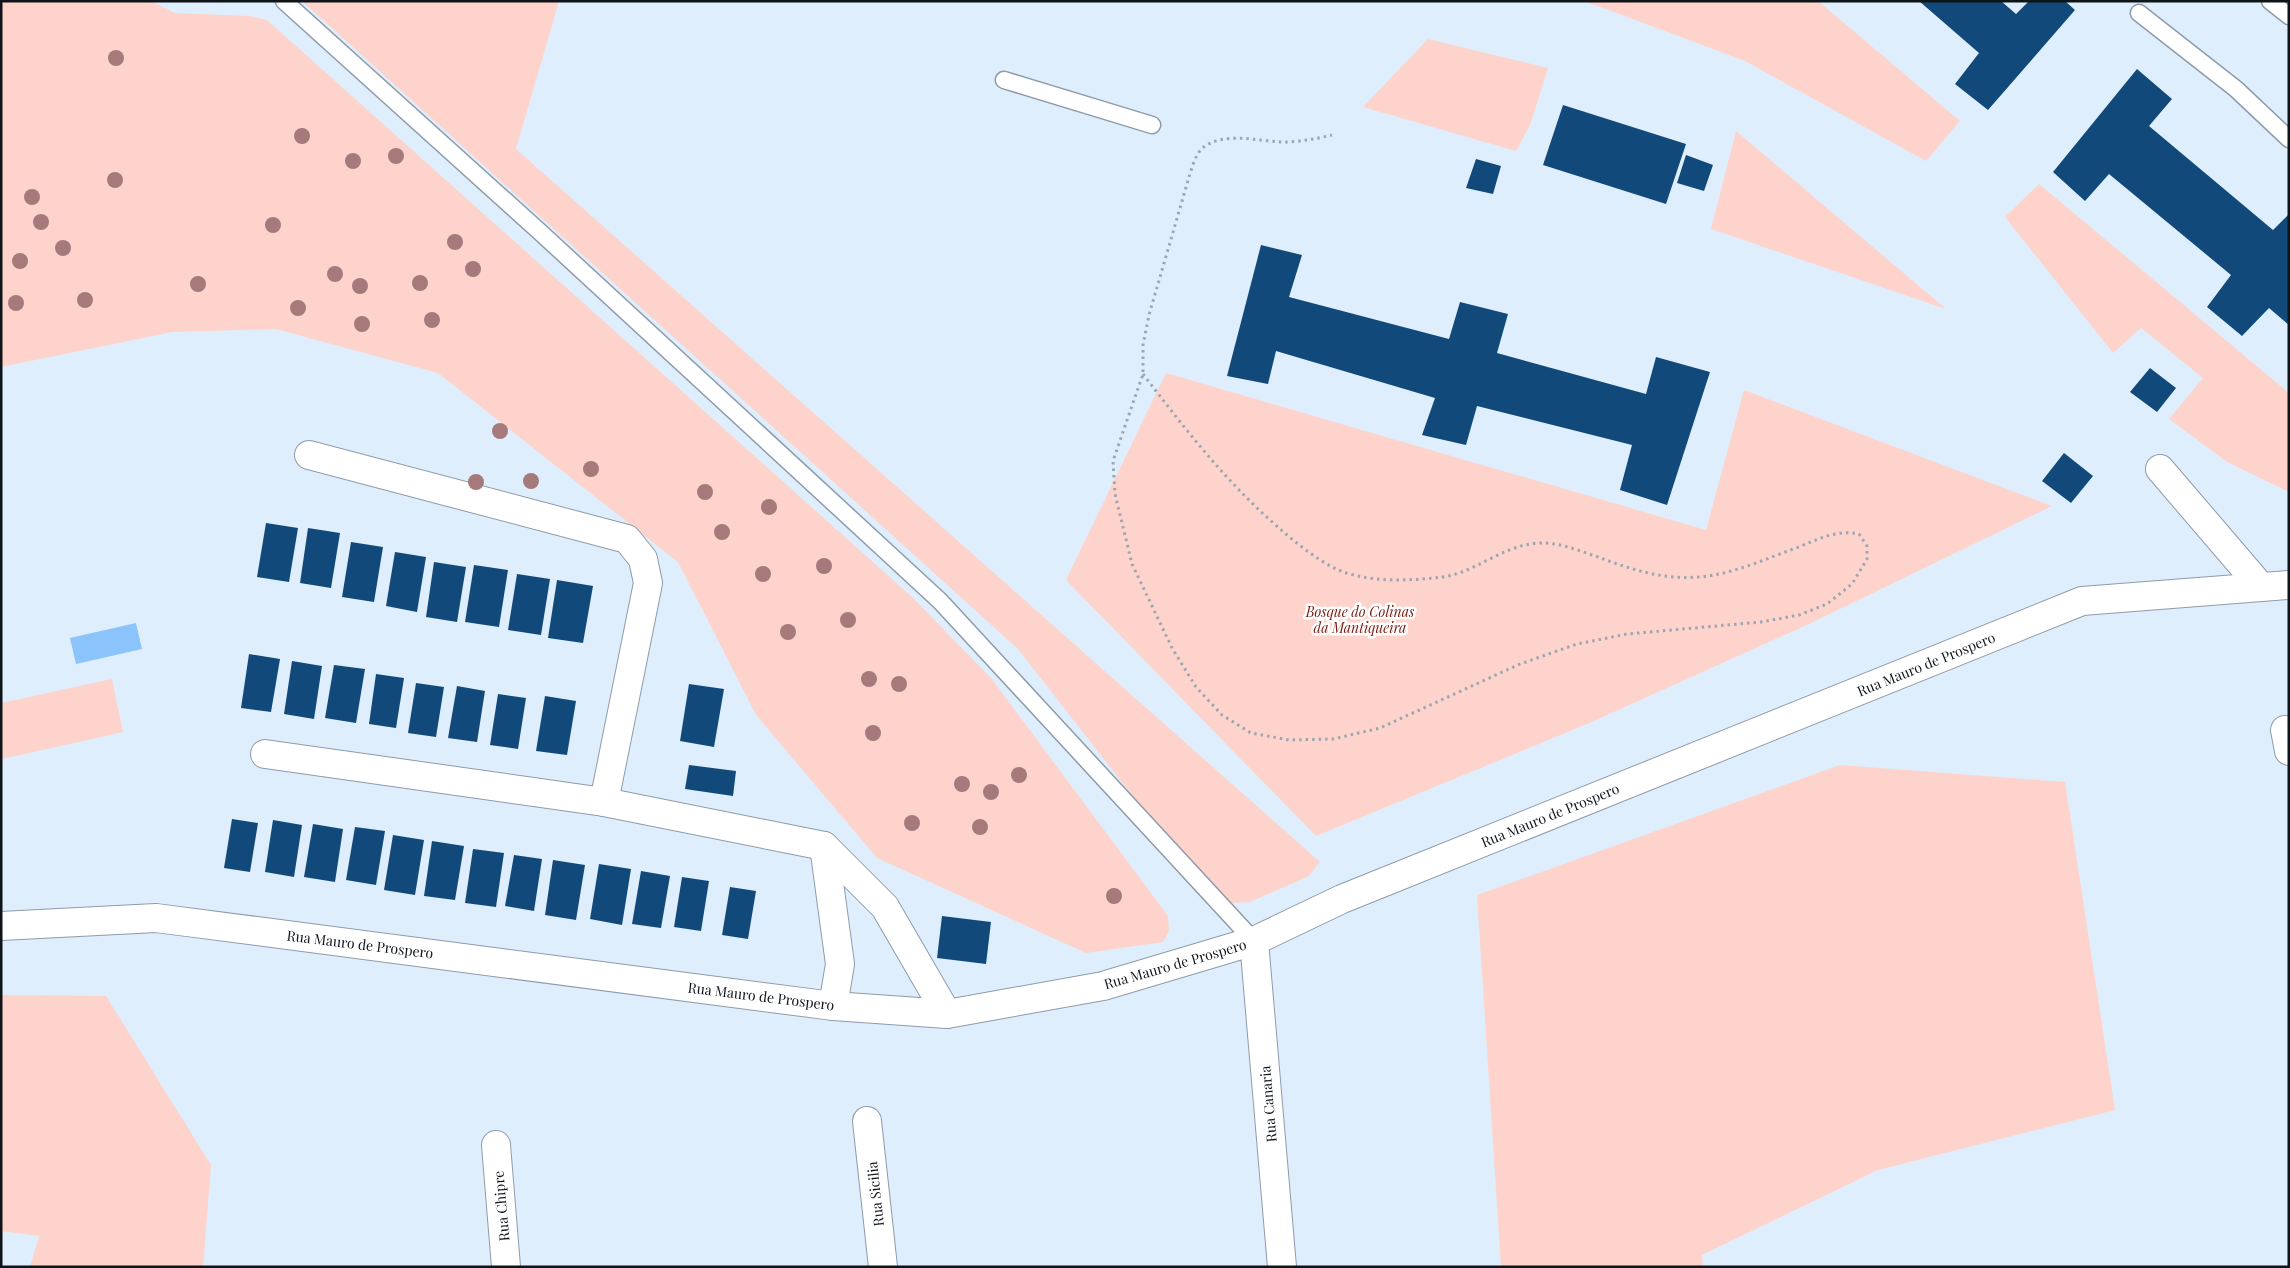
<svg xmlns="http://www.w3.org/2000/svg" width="2290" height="1268" font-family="'Playfair Display',serif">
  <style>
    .green { fill: #fed3cb }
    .water { fill: #8bc4fb }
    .building { fill: #114a7a }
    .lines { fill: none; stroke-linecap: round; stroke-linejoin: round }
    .lane-casing { stroke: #8e9ba9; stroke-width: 19 }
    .street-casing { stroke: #8e9ba9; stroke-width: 30 }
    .primary-casing { stroke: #8e9ba9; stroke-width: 30 }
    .path { stroke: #9ca7b3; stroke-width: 3; stroke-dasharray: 2.5 4; stroke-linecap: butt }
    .lane { stroke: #fff; stroke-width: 16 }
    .street { stroke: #fff; stroke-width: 28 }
    .primary { stroke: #fff; stroke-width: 28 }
    .tree { fill: #a67a7b }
    .labels { text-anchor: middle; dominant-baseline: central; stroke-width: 5; stroke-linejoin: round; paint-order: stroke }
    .park-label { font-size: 14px; font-style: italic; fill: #771b10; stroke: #fff }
    .street-label { font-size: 14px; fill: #0f1419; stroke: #fff }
  </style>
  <rect width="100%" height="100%" fill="#dfeefd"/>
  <g class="green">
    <polygon points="1,1 151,1 175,13 249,16 267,20 912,597 991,678 1168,916 1169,931 1163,942 1086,953 877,858 756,715 678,562 438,373 276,329 172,332 1,367"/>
    <polygon points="302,1 559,1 516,149 1320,862 1309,876 1250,902 1228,903 1209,894 1018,649"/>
    <polygon points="1584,1 1818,1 1960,121 1926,161 1745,61"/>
    <polygon points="1428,39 1548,68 1530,125 1516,151 1363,107"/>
    <polygon points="1736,131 1946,309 1711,229"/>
    <polygon points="2039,184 2289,393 2289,492 2227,462 2169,419 2203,378 2141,328 2113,353 2005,217"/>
    <polygon points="1166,373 1706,530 1744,390 2052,506 1809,624 1587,724 1316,836 1066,580"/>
    <polygon points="112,679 123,732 2,759 1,703"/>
    <polygon points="1840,765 2065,782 2115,1110 1878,1170 1702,1255 1703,1267 1501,1267 1477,895"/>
    <polygon points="1,995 106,996 211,1165 203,1267 30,1267 39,1236 1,1231"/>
  </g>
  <polygon class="water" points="136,623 142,649 76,664 70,638"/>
  <g class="building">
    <polygon points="1919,1 2001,1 2016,14 2029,1 2065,1 2075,10 1988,110 1955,84 1979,53"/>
    <polygon points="2137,69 2172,99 2149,126 2273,230 2289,214 2289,325 2269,308 2242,336 2207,307 2231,275 2109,174 2085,201 2053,172"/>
    <polygon points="1563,105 1686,144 1666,204 1543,165"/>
    <polygon points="1686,155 1713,165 1704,191 1677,183"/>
    <polygon points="1476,159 1501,166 1493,194 1466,188"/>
    <polygon points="1261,245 1302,255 1289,297 1449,339 1460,302 1508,314 1497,353 1646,394 1656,357 1710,372 1667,505 1620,490 1632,445 1477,406 1466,445 1422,435 1435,398 1276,351 1268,384 1227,376"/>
    <polygon points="2150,368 2176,388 2157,412 2130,392"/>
    <polygon points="2064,453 2093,476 2071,503 2042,481"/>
    <polygon points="266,523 298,528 289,582 257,577"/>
    <polygon points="308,528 340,533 331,588 300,583"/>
    <polygon points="351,542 383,547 374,602 342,597"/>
    <polygon points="395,552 426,557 417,612 386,606"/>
    <polygon points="434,562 466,567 457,622 426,617"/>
    <polygon points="474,565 508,570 499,627 465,622"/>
    <polygon points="517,574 550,579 541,635 508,630"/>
    <polygon points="557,580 593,586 583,643 548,638"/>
    <polygon points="249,654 280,659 271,712 241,708"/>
    <polygon points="292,661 322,666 314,719 284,714"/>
    <polygon points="334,665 365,669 356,723 325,718"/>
    <polygon points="376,674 404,678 396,728 369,724"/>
    <polygon points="416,683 444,687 436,737 408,733"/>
    <polygon points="689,684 724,689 714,747 680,741"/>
    <polygon points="457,686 485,691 477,742 448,738"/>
    <polygon points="498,694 526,698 518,749 490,745"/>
    <polygon points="545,696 576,701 567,755 536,751"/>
    <polygon points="689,765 736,771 733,796 685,789"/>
    <polygon points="232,819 258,823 250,872 224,868"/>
    <polygon points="273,820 302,825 294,877 265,872"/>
    <polygon points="313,824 343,829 335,882 304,877"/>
    <polygon points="355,827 385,831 376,885 346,880"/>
    <polygon points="393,835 424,840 415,895 384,890"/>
    <polygon points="432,841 464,846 455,900 424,896"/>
    <polygon points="473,849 504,853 496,907 465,903"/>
    <polygon points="514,855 542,859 534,911 505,906"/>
    <polygon points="553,860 585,865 576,920 545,915"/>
    <polygon points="599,864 631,869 622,925 590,919"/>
    <polygon points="641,871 670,876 661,928 632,924"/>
    <polygon points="682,877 709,881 701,931 674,927"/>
    <polygon points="730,887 756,891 748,939 722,935"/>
    <polygon points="942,916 991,922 986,964 937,958"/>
  </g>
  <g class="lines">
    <defs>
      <g id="lane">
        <polyline points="284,1 540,232 940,601 1254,941"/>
        <polyline points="2270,1 2289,16"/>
        <polyline points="2139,13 2236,89 2289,139"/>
        <polyline points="1004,80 1152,125"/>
      </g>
      <g id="street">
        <polyline points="309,455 627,539 643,559 648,583 604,802"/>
        <polyline points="2160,469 2261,587"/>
        <polyline points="2285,730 2289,751"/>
        <polyline points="265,754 604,802 824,846 885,907 947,1014"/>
        <polyline points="824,846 840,964 833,1006"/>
        <polyline points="1254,941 1282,1267"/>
        <polyline points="867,1121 883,1267"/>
        <polyline points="496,1145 506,1267"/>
      </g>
      <polyline id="primary" points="1,926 156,918 833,1006 947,1014 1103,986 1254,941 1342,899 2082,601 2289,585"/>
    </defs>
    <use href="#lane" class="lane-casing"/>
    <use href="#street" class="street-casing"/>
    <use href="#primary" class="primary-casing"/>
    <path class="path" d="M1143 374C1185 429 1227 483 1279 528 1296 543 1316 559 1336 569 1368 583 1408 581 1442 577 1476 573 1505 543 1542 543 1561 543 1580 551 1598 557 1630 569 1663 580 1698 577 1731 575 1765 559 1796 548 1817 540 1836 529 1859 534L1867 546V559L1852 584 1827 604 1799 615 1761 622 1627 634 1577 644 1520 664 1380 728 1333 739 1289 740 1251 733 1222 715 1196 687 1172 648 1132 564 1115 494 1113 461 1143 374V345L1149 315 1189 177C1192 167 1196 152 1205 146 1227 132 1257 141 1282 142 1299 142 1315 139 1332 135"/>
    <use href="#lane" class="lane"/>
    <use href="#street" class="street"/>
    <use href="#primary" class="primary"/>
  </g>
  <g class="tree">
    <circle cx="116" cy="58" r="8"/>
    <circle cx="302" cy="136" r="8"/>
    <circle cx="396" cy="156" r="8"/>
    <circle cx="353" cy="161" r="8"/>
    <circle cx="115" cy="180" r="8"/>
    <circle cx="32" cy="197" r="8"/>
    <circle cx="41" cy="222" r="8"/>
    <circle cx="273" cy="225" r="8"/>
    <circle cx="455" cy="242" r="8"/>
    <circle cx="63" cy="248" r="8"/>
    <circle cx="20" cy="261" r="8"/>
    <circle cx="473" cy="269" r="8"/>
    <circle cx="335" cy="274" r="8"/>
    <circle cx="420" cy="283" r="8"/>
    <circle cx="198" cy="284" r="8"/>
    <circle cx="360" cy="286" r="8"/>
    <circle cx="85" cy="300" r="8"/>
    <circle cx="16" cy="303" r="8"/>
    <circle cx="298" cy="308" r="8"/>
    <circle cx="432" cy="320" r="8"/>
    <circle cx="362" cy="324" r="8"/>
    <circle cx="500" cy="431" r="8"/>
    <circle cx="591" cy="469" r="8"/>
    <circle cx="531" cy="481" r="8"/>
    <circle cx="476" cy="482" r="8"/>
    <circle cx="705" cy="492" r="8"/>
    <circle cx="769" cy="507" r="8"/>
    <circle cx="722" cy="532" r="8"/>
    <circle cx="824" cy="566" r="8"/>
    <circle cx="763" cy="574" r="8"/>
    <circle cx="848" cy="620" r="8"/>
    <circle cx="788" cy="632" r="8"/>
    <circle cx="869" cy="679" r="8"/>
    <circle cx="899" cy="684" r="8"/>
    <circle cx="873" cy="733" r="8"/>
    <circle cx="1019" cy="775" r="8"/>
    <circle cx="962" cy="784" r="8"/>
    <circle cx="991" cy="792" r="8"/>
    <circle cx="912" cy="823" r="8"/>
    <circle cx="980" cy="827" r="8"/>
    <circle cx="1114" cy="896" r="8"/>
  </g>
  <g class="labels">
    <g class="park-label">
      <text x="1360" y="611">Bosque do Colinas<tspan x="1360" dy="16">da Mantiqueira</tspan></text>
    </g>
    <g class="street-label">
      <text transform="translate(1926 664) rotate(-22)">Rua Mauro de Prospero</text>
      <text transform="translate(1550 815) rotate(-22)">Rua Mauro de Prospero</text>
      <text transform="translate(360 944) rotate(7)">Rua Mauro de Prospero</text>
      <text transform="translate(1175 964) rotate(-16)">Rua Mauro de Prospero</text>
      <text transform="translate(761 996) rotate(7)">Rua Mauro de Prospero</text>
      <text transform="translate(1268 1104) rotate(-95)">Rua Canaria</text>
      <text transform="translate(875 1194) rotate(-96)">Rua Sicilia</text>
      <text transform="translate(501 1206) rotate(-95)">Rua Chipre</text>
    </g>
  </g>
  <rect width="2290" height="1268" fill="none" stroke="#0f1419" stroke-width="5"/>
</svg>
